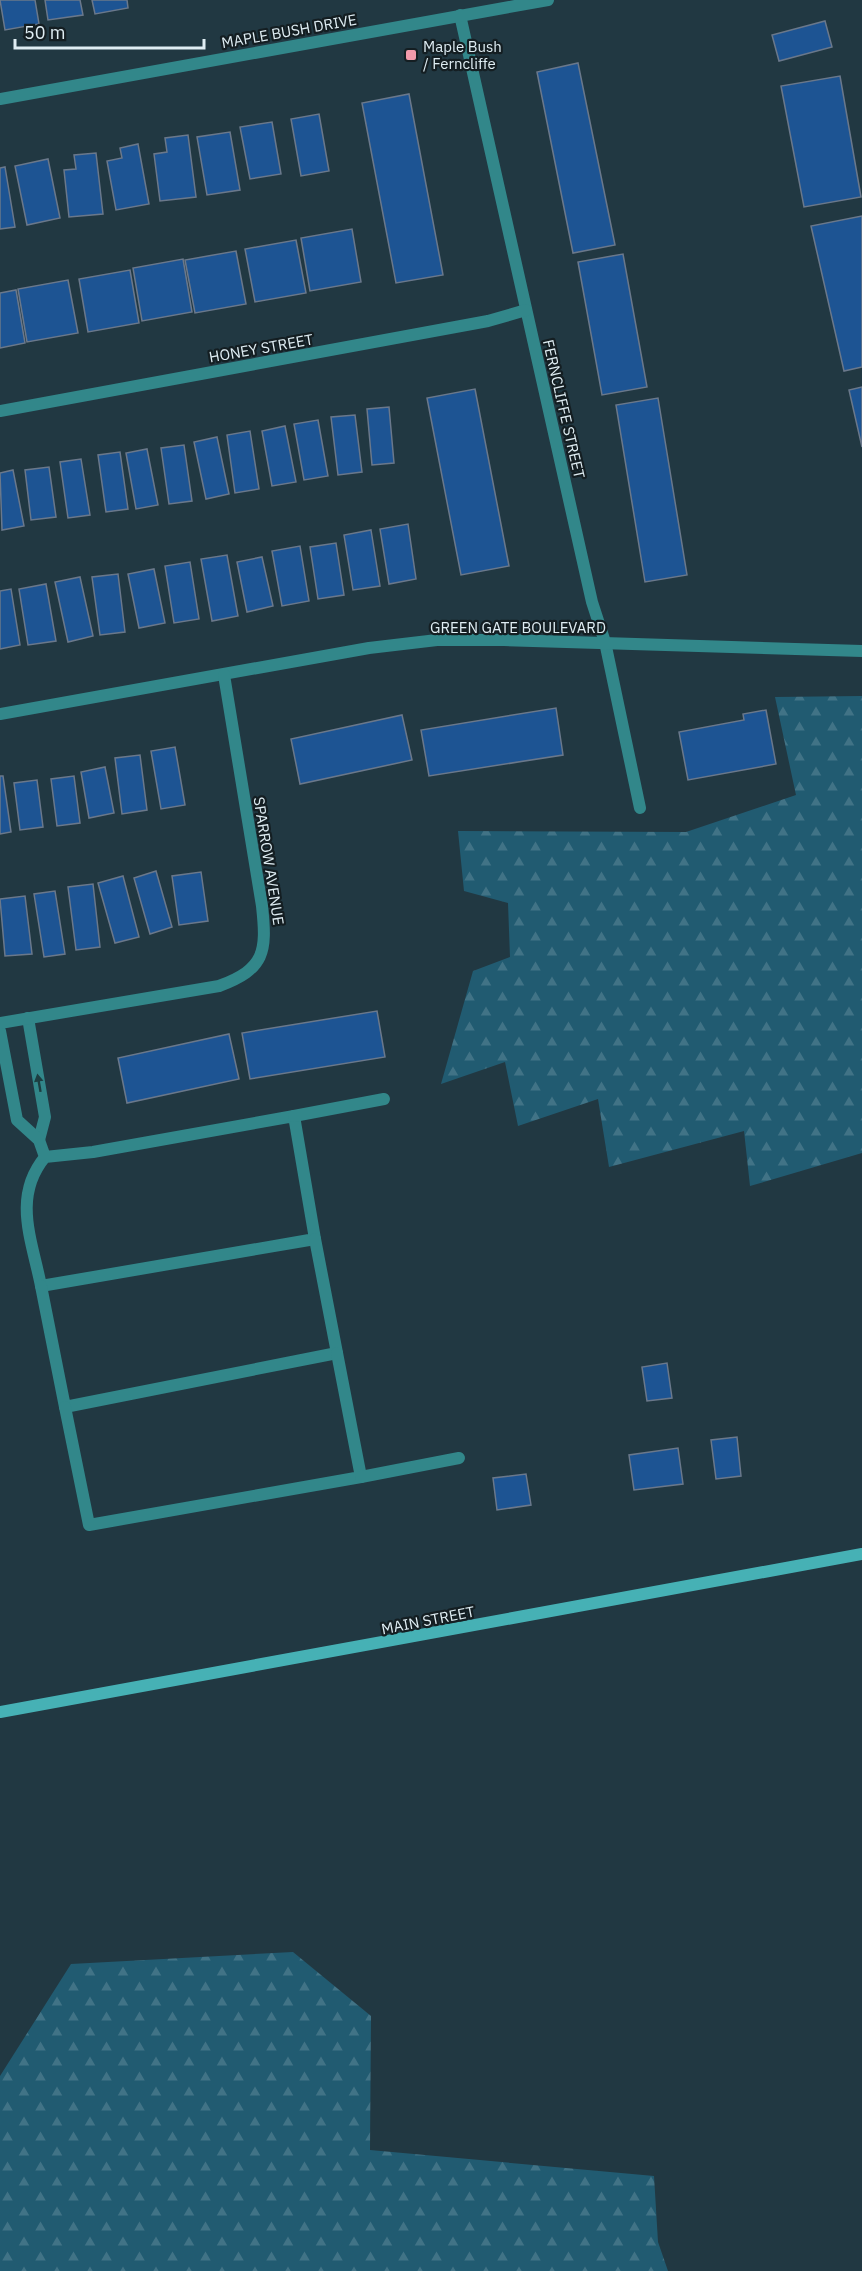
<svg xmlns="http://www.w3.org/2000/svg" width="862" height="2271" font-family="'IBM Plex Sans',sans-serif">
  <style>
    .forest { fill: url(#forest-firs) }
    .building { fill: #1d5493; stroke: #6a788b; stroke-width: 1.5 }
    .lines { fill: none; stroke-linecap: round; stroke-linejoin: round }
    .lane { stroke: #32878a; stroke-width: 12 }
    .street { stroke: #32878a; stroke-width: 12 }
    .secondary { stroke: #46b1b5; stroke-width: 12 }
    .oneway { fill: #1d3e41 }
    .poi-dot { fill: #f39aab; stroke: #141e22; stroke-width: 2 }
    .labels { text-anchor: middle; dominant-baseline: central; stroke-width: 4.5; stroke-linejoin: round; paint-order: stroke }
    .street-label { font-size: 15px; fill: #dfedf3; stroke: #141e22 }
    .poi-label { font-size: 15px; fill: #dfedf3; stroke: #141e22; text-anchor: start }
  </style>
  <defs>
    <pattern id="forest-firs" width="22" height="20" patternUnits="userSpaceOnUse" patternTransform="scale(1.5)"><rect width="22" height="20" fill="#215b71"/><path d="M5 1l3.5 6h-7zM16 11l3.5 6h-7z" fill="#417386"/></pattern>
  </defs>
  <rect width="100%" height="100%" fill="#213842"/>
  <g class="forest">
    <polygon points="862,696 862,1153 750,1186 744,1131 609,1167 598,1099 518,1126 505,1062 441,1084 473,971 510,957 508,903 464,891 458,831 686,832 796,795 775,697"/>
    <polygon points="293,1952 371,2016 370,2150 654,2176 658,2242 668,2271 0,2271 0,2076 71,1964"/>
  </g>
  <g class="building">
    <polygon points="0,0 35,0 39,24 5,30"/>
    <polygon points="45,0 80,0 83,15 48,20"/>
    <polygon points="92,0 127,0 128,8 95,14"/>
    <polygon points="825,21 832,47 779,61 772,35"/>
    <polygon points="578,63 615,245 573,253 537,72"/>
    <polygon points="840,76 861,197 804,207 781,86"/>
    <polygon points="409,94 443,275 396,283 362,103"/>
    <polygon points="319,114 329,171 301,176 291,119"/>
    <polygon points="272,122 281,174 250,179 240,127"/>
    <polygon points="230,132 240,190 207,195 197,137"/>
    <polygon points="188,135 196,197 160,201 154,154 167,152 165,138"/>
    <polygon points="138,144 149,204 116,210 107,161 122,158 120,148"/>
    <polygon points="96,153 103,214 69,217 64,170 76,169 74,155"/>
    <polygon points="48,159 60,218 27,225 15,166"/>
    <polygon points="5,167 15,227 0,229 0,168"/>
    <polygon points="862,216 862,367 844,371 811,226"/>
    <polygon points="352,229 361,282 310,291 301,238"/>
    <polygon points="296,240 306,293 255,302 245,249"/>
    <polygon points="236,251 246,304 195,313 185,260"/>
    <polygon points="623,254 647,387 602,395 578,262"/>
    <polygon points="183,259 192,312 142,321 133,268"/>
    <polygon points="130,270 139,323 88,332 79,279"/>
    <polygon points="68,280 78,333 27,342 18,289"/>
    <polygon points="16,290 25,343 0,348 0,293"/>
    <polygon points="862,387 862,447 849,390"/>
    <polygon points="475,389 509,566 461,575 427,398"/>
    <polygon points="658,398 687,575 645,582 616,405"/>
    <polygon points="389,407 394,463 372,465 367,409"/>
    <polygon points="355,415 362,472 338,475 331,417"/>
    <polygon points="318,420 328,476 304,480 294,424"/>
    <polygon points="285,426 296,482 272,486 262,431"/>
    <polygon points="250,431 259,489 235,493 227,435"/>
    <polygon points="217,437 229,494 206,499 194,442"/>
    <polygon points="184,445 192,501 169,504 161,448"/>
    <polygon points="147,449 158,505 136,509 126,453"/>
    <polygon points="120,452 128,509 106,512 98,455"/>
    <polygon points="81,459 90,515 68,518 60,462"/>
    <polygon points="49,467 56,517 31,520 25,470"/>
    <polygon points="13,470 24,526 2,530 0,473"/>
    <polygon points="408,524 416,579 389,584 380,529"/>
    <polygon points="371,530 380,586 353,590 344,535"/>
    <polygon points="336,543 344,595 318,599 310,547"/>
    <polygon points="300,546 309,601 282,606 272,551"/>
    <polygon points="227,555 238,616 212,621 201,559"/>
    <polygon points="262,557 273,606 247,612 237,562"/>
    <polygon points="190,562 199,619 174,623 165,566"/>
    <polygon points="154,569 165,623 139,628 128,574"/>
    <polygon points="118,574 125,632 100,635 92,577"/>
    <polygon points="80,577 93,636 68,642 55,582"/>
    <polygon points="46,584 56,641 28,645 19,589"/>
    <polygon points="11,589 20,645 0,649 0,591"/>
    <polygon points="556,708 563,755 429,776 421,730"/>
    <polygon points="766,710 776,764 688,780 679,732 744,720 743,714"/>
    <polygon points="402,715 412,760 300,784 291,739"/>
    <polygon points="175,747 185,805 161,809 151,751"/>
    <polygon points="140,755 147,810 122,814 115,758"/>
    <polygon points="105,767 114,813 89,818 81,772"/>
    <polygon points="0,776 3,776 11,832 0,834"/>
    <polygon points="74,776 80,823 57,826 51,779"/>
    <polygon points="37,780 43,827 20,830 14,783"/>
    <polygon points="156,871 172,927 150,934 134,878"/>
    <polygon points="201,872 208,921 179,925 172,876"/>
    <polygon points="123,876 139,937 115,943 98,883"/>
    <polygon points="93,884 100,947 76,950 68,887"/>
    <polygon points="55,891 65,954 44,957 34,894"/>
    <polygon points="25,896 32,954 5,956 0,899"/>
    <polygon points="377,1011 385,1057 250,1079 242,1033"/>
    <polygon points="229,1034 239,1079 127,1103 118,1058"/>
    <polygon points="667,1363 672,1398 647,1401 642,1367"/>
    <polygon points="737,1437 741,1476 716,1479 711,1440"/>
    <polygon points="678,1448 683,1484 634,1490 629,1455"/>
    <polygon points="526,1474 531,1505 497,1510 493,1478"/>
  </g>
  <g class="lines">
    <g class="lane">
      <polyline points="28,1018 45,1117 39,1140"/>
      <path d="M0 1031 17 1120 39 1140 45 1157 93 1152 294 1116 315 1239 41 1286C32 1240 12 1197 45 1157"/>
      <polyline points="294,1116 384,1099"/>
      <polyline points="41,1286 65,1407 337,1353 315,1239"/>
      <polyline points="65,1407 89,1525 361,1477 337,1353"/>
      <polyline points="361,1477 459,1458"/>
    </g>
    <g class="street">
      <polyline points="460,15 592,602 605,642 640,808"/>
      <polyline points="0,99 548,0"/>
      <polyline points="0,411 488,321 526,310"/>
      <polyline points="0,714 369,648 437,640 504,640 862,651"/>
      <path d="M0 1023 219 986C265 969 267 952 262 906L224 675"/>
    </g>
    <polyline class="secondary" points="0,1712 862,1554"/>
  </g>
  <defs><path id="oneway-solid" d="M-6-.8H1V-3.2L6.5 0L1 3.2V.8H-6Z" transform="scale(1.5)"/></defs>
  <use class="oneway" href="#oneway-solid" transform="translate(39 1083) rotate(-100)"/>
  <rect class="poi-dot" x="405" y="49" width="12" height="12" rx="3"/>
  <g class="labels">
    <g class="street-label">
      <text transform="translate(289 31) rotate(-10)">MAPLE BUSH DRIVE</text>
      <text transform="translate(261 348) rotate(-10)">HONEY STREET</text>
      <text transform="translate(564 409) rotate(77)">FERNCLIFFE STREET</text>
      <text x="518" y="627">GREEN GATE BOULEVARD</text>
      <text transform="translate(269 861) rotate(81)">SPARROW AVENUE</text>
      <text transform="translate(428 1620) rotate(-11)">MAIN STREET</text>
    </g>
    <g class="poi-label">
      <text x="423" y="46">Maple Bush<tspan x="423" dy="17">/ Ferncliffe</tspan></text>
    </g>
  </g>
  <path d="M15 39v9h189v-9" fill="none" stroke="#dfedf3" stroke-width="3"/>
  <text x="24" y="39" font-size="18" fill="#dfedf3" stroke="#141e22" stroke-width="4.5" paint-order="stroke">50 m</text>
</svg>
